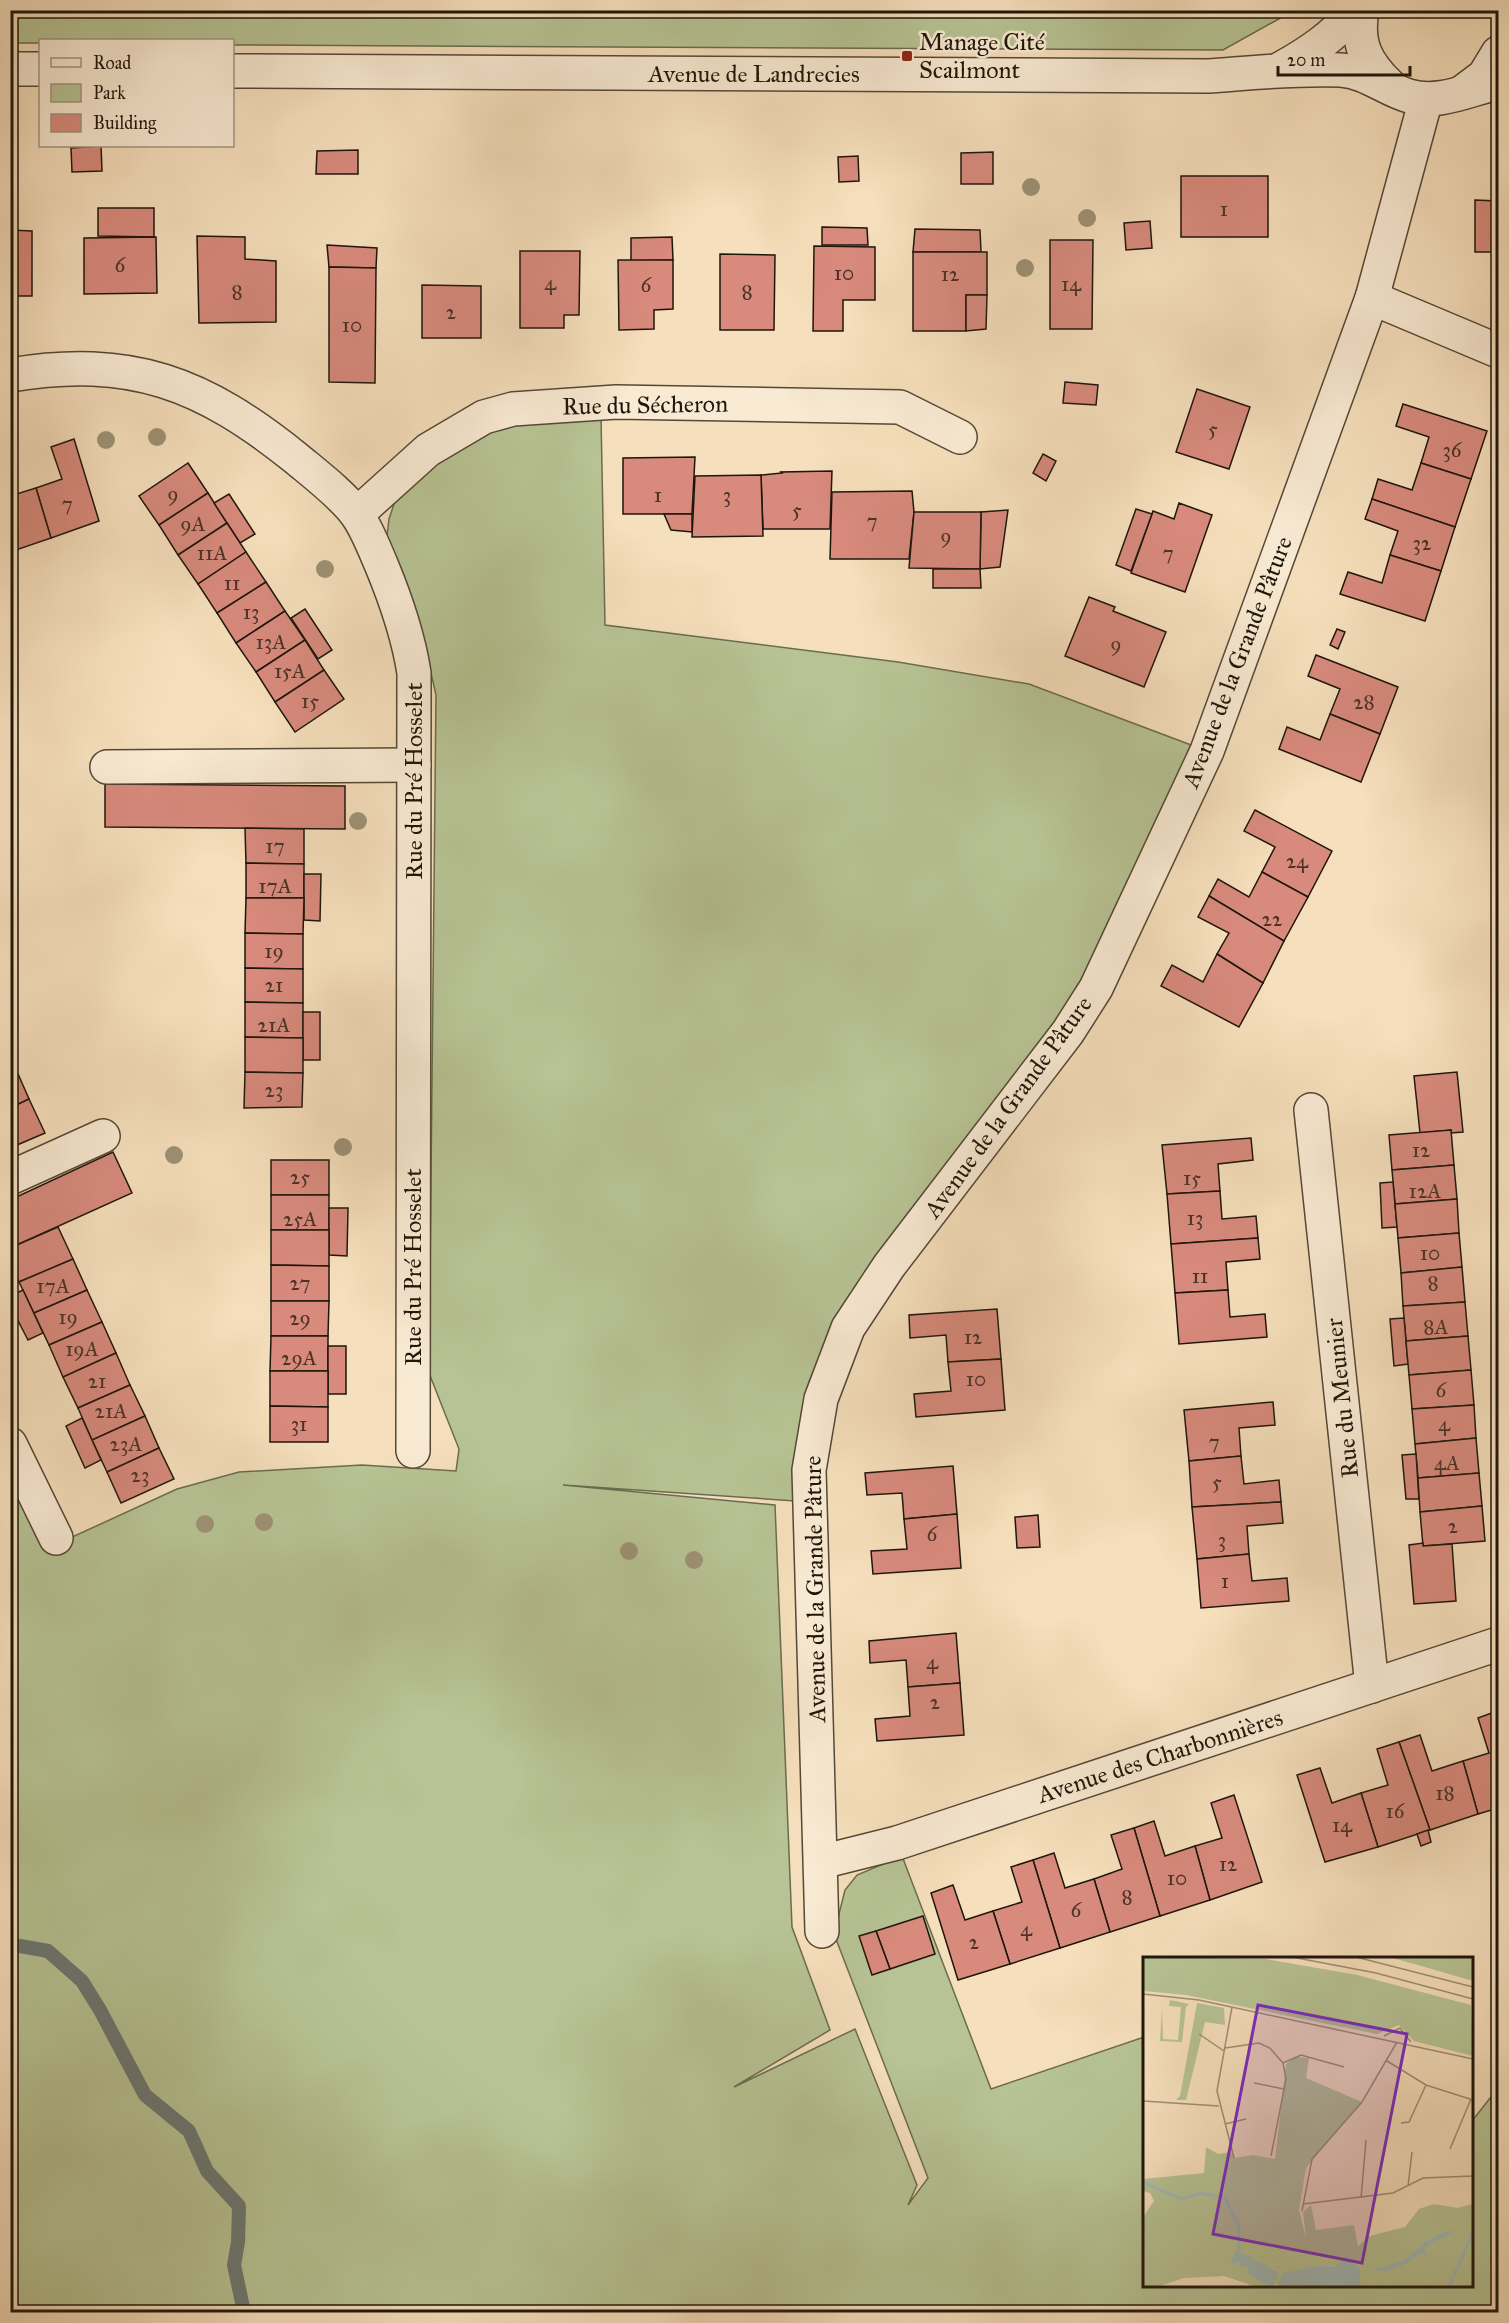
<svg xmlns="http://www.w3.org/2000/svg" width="1509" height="2323" font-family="'IM FELL Great Primer',serif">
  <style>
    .green { fill: #b7c394; stroke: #6a6c50; stroke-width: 1.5 }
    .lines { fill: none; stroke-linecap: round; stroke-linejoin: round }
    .stream { stroke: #6c7874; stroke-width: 14 }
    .building { fill: #d88a7d; stroke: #1e160b; stroke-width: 1.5 }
    .minor-casing { stroke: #544837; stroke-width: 36 }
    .minor { stroke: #f9ead3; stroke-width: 33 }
    .tree { fill: #9d9275 }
    .poi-dot { fill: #8f2418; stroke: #f9ead3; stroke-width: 2 }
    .labels { text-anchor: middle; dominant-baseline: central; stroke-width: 5; stroke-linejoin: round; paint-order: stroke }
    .number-label { font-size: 21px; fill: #4c3328 }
    .poi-label { font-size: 24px; fill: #1e160b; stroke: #f9ead3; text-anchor: start }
    .street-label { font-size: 24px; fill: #1e160b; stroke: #f9ead3 }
    .inset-river { fill: none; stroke: #a0baba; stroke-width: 3 }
    .inset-road { fill: none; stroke: #a08f75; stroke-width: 1.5 }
    .view { fill: #7b2cbf; fill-opacity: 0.15; stroke: #7b2cbf; stroke-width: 3 }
    .inset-edge { fill: none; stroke: #1e160b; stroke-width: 3 }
  </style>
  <rect width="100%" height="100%" fill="#f6dfbc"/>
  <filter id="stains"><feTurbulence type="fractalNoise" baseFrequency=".00333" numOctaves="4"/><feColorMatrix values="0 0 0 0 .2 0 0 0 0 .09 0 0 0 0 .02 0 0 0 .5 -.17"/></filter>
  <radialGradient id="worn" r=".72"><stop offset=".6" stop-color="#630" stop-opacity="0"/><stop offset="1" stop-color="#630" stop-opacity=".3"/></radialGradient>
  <g class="green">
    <polygon points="11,10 1293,10 1293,11 1223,50 233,45 232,40 40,40 40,43 11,43"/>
    <polygon points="529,416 601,417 605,625 898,662 1029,684 1207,751 1123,932 848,1328 810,1502 563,1485 775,1505 792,1927 830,2030 734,2087 855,2029 917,2185 908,2205 928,2178 834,1934 845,1890 857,1875 902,1856 991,2089 1144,2037 1144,2286 1472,2286 1472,2121 1498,2088 1498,2312 11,2312 11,1485 19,1482 57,1544 177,1489 239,1472 362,1465 456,1471 459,1449 429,1373 436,695 420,624 397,578 387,536 389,519 395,501 472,433"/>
  </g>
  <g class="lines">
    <polyline class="stream" points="10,1948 20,1946 48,1951 82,1981 100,2010 145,2095 189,2131 207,2171 239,2206 238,2242 234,2265 244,2312"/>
  </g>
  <g class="building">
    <polygon points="101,146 102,171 72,172 71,148"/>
    <polygon points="358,150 358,174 316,174 317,151"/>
    <polygon points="993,152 993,184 961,184 961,153"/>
    <polygon points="858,156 859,181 839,182 838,157"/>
    <rect x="1181" y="176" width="87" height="61"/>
    <polygon points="1475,200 1498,201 1498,252 1475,252"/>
    <polygon points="98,208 154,208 154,237 98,236"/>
    <polygon points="1150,221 1152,248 1126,250 1124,223"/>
    <polygon points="822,227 867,228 868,245 822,245"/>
    <polygon points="915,229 980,230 981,252 913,252"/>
    <polygon points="10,230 32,231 32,296 10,296"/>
    <polygon points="197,236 245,237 245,259 276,261 276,322 199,323"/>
    <polygon points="156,237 157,293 84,294 84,238"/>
    <polygon points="672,237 673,260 631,261 631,238"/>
    <polygon points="1050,240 1093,240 1092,329 1050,329"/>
    <polygon points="327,245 377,248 376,268 329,267"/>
    <polygon points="814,246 875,247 875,300 843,300 843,331 813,331"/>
    <polygon points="520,251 580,251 579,315 564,315 564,328 520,328"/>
    <polygon points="913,252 987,252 987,295 966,295 966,331 913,331"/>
    <polygon points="720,254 775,255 774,330 720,330"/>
    <polygon points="618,260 673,260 673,309 654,310 654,329 619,330"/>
    <polygon points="329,267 376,268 375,383 329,382"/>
    <polygon points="422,285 481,286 481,338 422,338"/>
    <polygon points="966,295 987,295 986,329 966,331"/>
    <polygon points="1065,382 1098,385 1096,405 1063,403"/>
    <polygon points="1197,389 1250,407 1229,469 1176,452"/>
    <polygon points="1403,404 1487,431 1471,479 1421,463 1429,437 1396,426"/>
    <polygon points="74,439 99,521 51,538 36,488 62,479 51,447"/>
    <polygon points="1043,454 1056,461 1046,481 1033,473"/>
    <polygon points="695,457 692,514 623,514 623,458"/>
    <polygon points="188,463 208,493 159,525 139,496"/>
    <polygon points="1421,463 1471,479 1455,527 1372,499 1378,479 1412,490"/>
    <polygon points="832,471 830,529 763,529 761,475 782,473 781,472"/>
    <polygon points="761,475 763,536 692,537 695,476"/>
    <polygon points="36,488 51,538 10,552 10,496"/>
    <polygon points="912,491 914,512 909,559 830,559 832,492"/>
    <polygon points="208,493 227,523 178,555 159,525"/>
    <polygon points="229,494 255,534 240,543 214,503"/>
    <polygon points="1372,499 1455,527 1441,571 1390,555 1398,531 1365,519"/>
    <polygon points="1179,503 1212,515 1185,592 1131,573 1153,511 1174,519"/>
    <polygon points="1136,509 1152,514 1131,571 1116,565"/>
    <polygon points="1008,510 1000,567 980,569 981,512"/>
    <polygon points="914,512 981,512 980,569 909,568"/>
    <polygon points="664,514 692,514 692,532 671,530"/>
    <polygon points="227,523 246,552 198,584 178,555"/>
    <polygon points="246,552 266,582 217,613 198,584"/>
    <polygon points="1390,555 1441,571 1425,621 1340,594 1348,572 1382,583"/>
    <polygon points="933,569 980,569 981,588 933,588"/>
    <polygon points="266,582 285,611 236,643 217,613"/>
    <polygon points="1089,597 1115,607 1113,611 1166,632 1144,687 1065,656"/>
    <polygon points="305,609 332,650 318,659 291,618"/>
    <polygon points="285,611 305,640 256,672 236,643"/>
    <polygon points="1337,629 1345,632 1338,649 1330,645"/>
    <polygon points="305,640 324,670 275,702 256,672"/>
    <polygon points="1316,655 1398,687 1380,734 1330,714 1340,689 1308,676"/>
    <polygon points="324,670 344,699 295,732 275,702"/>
    <polygon points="1330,714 1380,734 1361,782 1279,749 1287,727 1320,740"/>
    <polygon points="105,784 345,786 345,829 105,827"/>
    <polygon points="1255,810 1332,851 1308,897 1262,872 1275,847 1244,831"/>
    <polygon points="245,828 304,829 304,864 246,863"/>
    <polygon points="246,863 304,864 304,898 246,898"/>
    <polygon points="1262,872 1308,897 1284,941 1209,896 1218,879 1249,897"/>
    <polygon points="304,874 321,874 320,921 304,920"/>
    <polygon points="1209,896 1284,941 1263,983 1217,954 1229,933 1198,917"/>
    <polygon points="246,898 304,898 303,934 245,933"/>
    <polygon points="245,933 303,934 303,969 245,968"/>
    <polygon points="1217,954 1263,983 1239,1027 1161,986 1172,965 1203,982"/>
    <polygon points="245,968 303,969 303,1003 245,1002"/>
    <polygon points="245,1002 303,1003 303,1038 245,1037"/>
    <rect x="303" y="1012" width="17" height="48"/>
    <polygon points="245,1037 303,1038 303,1073 245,1072"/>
    <polygon points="15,1067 29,1099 10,1108 10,1069"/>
    <polygon points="245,1072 303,1073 302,1107 244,1108"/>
    <polygon points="1457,1072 1463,1132 1451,1133 1451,1130 1420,1133 1414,1076"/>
    <polygon points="29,1099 45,1133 10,1148 10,1108"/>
    <polygon points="1451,1130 1454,1165 1392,1170 1389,1135"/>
    <polygon points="1251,1138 1253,1160 1218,1164 1220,1191 1167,1194 1162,1145"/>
    <polygon points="113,1152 132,1193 10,1248 10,1200"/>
    <rect x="271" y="1160" width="58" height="35"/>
    <polygon points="1454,1165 1457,1199 1395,1204 1392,1170"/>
    <polygon points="1393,1182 1397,1227 1382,1228 1380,1183"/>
    <polygon points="1220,1191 1222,1219 1256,1216 1258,1238 1171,1244 1167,1194"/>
    <rect x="271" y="1195" width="58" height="35"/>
    <polygon points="1457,1199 1459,1233 1398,1238 1395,1204"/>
    <polygon points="329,1208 348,1208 347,1256 329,1255"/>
    <polygon points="58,1227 73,1259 19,1282 10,1263 10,1248"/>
    <polygon points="271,1230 329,1230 329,1266 271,1265"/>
    <polygon points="1459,1233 1462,1267 1401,1273 1398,1238"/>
    <polygon points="1258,1238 1260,1259 1226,1262 1228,1290 1175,1293 1171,1244"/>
    <polygon points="73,1259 87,1290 34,1313 19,1282"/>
    <polygon points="271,1265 329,1266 329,1301 271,1301"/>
    <polygon points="1462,1267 1465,1302 1403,1306 1401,1273"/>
    <polygon points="23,1290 43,1333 28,1340 10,1305 10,1296"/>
    <polygon points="87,1290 102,1322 49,1345 34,1313"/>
    <polygon points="1228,1290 1230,1317 1265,1314 1267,1337 1179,1344 1175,1293"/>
    <polygon points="271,1301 329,1301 328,1336 271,1336"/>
    <polygon points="1465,1302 1468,1336 1406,1341 1403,1306"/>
    <polygon points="997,1309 1001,1359 948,1362 946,1335 910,1338 909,1315"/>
    <polygon points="1404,1318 1408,1364 1394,1366 1390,1319"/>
    <polygon points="102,1322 116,1353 63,1377 49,1345"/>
    <polygon points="271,1336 328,1336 328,1371 270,1371"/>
    <polygon points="1468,1336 1471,1370 1409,1375 1406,1341"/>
    <rect x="328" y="1346" width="18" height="48"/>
    <polygon points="116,1353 130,1385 78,1408 63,1377"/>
    <polygon points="1001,1359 1005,1410 916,1417 914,1394 951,1391 948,1362"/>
    <polygon points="1471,1370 1474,1405 1412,1409 1409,1375"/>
    <polygon points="270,1371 328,1371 328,1407 270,1406"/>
    <polygon points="130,1385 145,1416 92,1440 78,1408"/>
    <polygon points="1273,1402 1275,1425 1239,1428 1241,1456 1189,1461 1184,1410"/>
    <polygon points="1474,1405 1476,1438 1415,1444 1412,1409"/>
    <polygon points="270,1406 328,1407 328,1442 270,1442"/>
    <polygon points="145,1416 159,1448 107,1472 92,1440"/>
    <polygon points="82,1418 101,1460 85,1468 66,1426"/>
    <polygon points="1476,1438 1479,1473 1418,1478 1415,1444"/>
    <polygon points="159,1448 174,1479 121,1503 107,1472"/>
    <polygon points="1416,1454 1419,1499 1406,1499 1402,1455"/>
    <polygon points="1241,1456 1244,1484 1279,1480 1281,1502 1192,1507 1189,1461"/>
    <polygon points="953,1466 957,1514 904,1519 902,1493 867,1495 865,1473"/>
    <polygon points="1479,1473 1482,1506 1420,1512 1418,1478"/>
    <polygon points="1281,1502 1283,1523 1247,1526 1249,1554 1197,1559 1192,1507"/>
    <polygon points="1482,1506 1485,1541 1423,1546 1420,1512"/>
    <polygon points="957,1514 961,1568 873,1574 871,1551 907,1549 904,1519"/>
    <polygon points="1038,1515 1040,1547 1017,1548 1015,1517"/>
    <polygon points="1423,1543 1423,1546 1452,1544 1456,1601 1414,1604 1409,1545"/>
    <polygon points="1249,1554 1252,1581 1287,1578 1289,1601 1201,1608 1197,1559"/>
    <polygon points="956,1633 960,1683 908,1687 906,1660 870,1663 869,1641"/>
    <polygon points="960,1683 964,1735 877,1741 875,1719 910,1716 908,1687"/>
    <polygon points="1497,1711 1498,1711 1498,1808 1478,1814 1463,1761 1489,1753 1478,1718"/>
    <polygon points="1420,1735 1432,1771 1463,1761 1478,1814 1430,1830 1399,1742"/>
    <polygon points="1399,1742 1430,1830 1378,1847 1361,1793 1388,1785 1377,1749"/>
    <polygon points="1320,1768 1332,1803 1361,1793 1378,1847 1325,1862 1297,1775"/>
    <polygon points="1234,1795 1262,1882 1210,1900 1195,1846 1222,1838 1211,1803"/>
    <polygon points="1154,1821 1165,1856 1195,1846 1210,1900 1160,1916 1134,1828"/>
    <polygon points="1134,1828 1160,1916 1110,1932 1094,1879 1122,1869 1111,1835"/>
    <polygon points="1428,1830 1431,1842 1421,1846 1417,1834"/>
    <polygon points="1054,1853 1065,1888 1094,1879 1110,1932 1060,1948 1033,1860"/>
    <polygon points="1033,1860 1060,1948 1010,1964 993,1911 1022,1902 1011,1867"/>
    <polygon points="953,1885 965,1920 993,1911 1010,1964 958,1980 931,1893"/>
    <polygon points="923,1916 935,1954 890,1969 876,1931"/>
    <polygon points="876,1931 890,1969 872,1975 859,1936"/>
  </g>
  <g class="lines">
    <defs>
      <g id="minor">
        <path d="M1362 10C1356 44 1366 63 1390 86"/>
        <polyline points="10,69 40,69"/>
        <path d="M1280 69C1311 52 1332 37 1357 10"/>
        <path d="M232 71 1208 76C1251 73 1297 68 1341 70 1367 72 1385 89 1409 96 1440 105 1469 89 1498 83"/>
        <polyline points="1464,91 1484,76 1498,53"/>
        <polyline points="1372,298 1498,351"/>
        <path d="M10 375C131 355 203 383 297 459 315 474 344 496 357 515 367 529 374 548 381 564 396 600 408 634 414 673L413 1451"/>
        <polyline points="357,514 428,450 484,417 513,409 616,402 900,407 960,437"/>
        <polyline points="107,767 414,765"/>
        <polyline points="1311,1110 1372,1686"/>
        <polyline points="10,1178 103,1136"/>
        <polyline points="10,1444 56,1538"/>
        <polyline points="821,1862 897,1843 1498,1644"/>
        <polyline points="822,1931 809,1470 821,1399 848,1328 889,1266 1068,1032 1096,988 1207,751 1372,298 1426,99"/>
      </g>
    </defs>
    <use href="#minor" class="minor-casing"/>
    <use href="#minor" class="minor"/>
  </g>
  <g class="tree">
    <circle cx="1031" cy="187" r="9"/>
    <circle cx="1087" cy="218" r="9"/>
    <circle cx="1025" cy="268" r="9"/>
    <circle cx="157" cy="437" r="9"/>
    <circle cx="106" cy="440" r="9"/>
    <circle cx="325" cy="569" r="9"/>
    <circle cx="358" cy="821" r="9"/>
    <circle cx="343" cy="1147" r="9"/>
    <circle cx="174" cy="1155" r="9"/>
    <circle cx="264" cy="1522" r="9"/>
    <circle cx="205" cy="1524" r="9"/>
    <circle cx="629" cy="1551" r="9"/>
    <circle cx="694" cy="1560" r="9"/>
  </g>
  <rect class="poi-dot" x="901" y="50" width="12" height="12" rx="3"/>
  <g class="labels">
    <g class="number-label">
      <text x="1224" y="209">1</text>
      <text x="120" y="265">6</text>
      <text x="844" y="273">10</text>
      <text x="950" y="274">12</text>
      <text x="550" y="283">4</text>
      <text x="1071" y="284">14</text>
      <text x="646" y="285">6</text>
      <text x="237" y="292">8</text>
      <text x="747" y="292">8</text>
      <text x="451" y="312">2</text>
      <text x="352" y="325">10</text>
      <text x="1213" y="429">5</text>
      <text x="1452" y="450">36</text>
      <text x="173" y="494">9</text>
      <text x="658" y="495">1</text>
      <text x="727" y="495">3</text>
      <text x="67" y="504">7</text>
      <text x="797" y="510">5</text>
      <text x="872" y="521">7</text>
      <text x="193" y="524">9A</text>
      <text x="946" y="536">9</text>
      <text x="1422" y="543">32</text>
      <text x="212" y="553">11A</text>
      <text x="1168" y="553">7</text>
      <text x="232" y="583">11</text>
      <text x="251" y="612">13</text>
      <text x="271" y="642">13A</text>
      <text x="1116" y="644">9</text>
      <text x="290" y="671">15A</text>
      <text x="310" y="701">15</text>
      <text x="1364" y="702">28</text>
      <text x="275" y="846">17</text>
      <text x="1297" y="861">24</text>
      <text x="275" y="886">17A</text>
      <text x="1272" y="919">22</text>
      <text x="274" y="951">19</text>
      <text x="274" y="985">21</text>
      <text x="274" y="1025">21A</text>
      <text x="274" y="1090">23</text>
      <text x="1421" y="1150">12</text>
      <text x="300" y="1177">25</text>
      <text x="1192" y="1178">15</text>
      <text x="1425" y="1191">12A</text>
      <text x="1195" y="1218">13</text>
      <text x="300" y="1219">25A</text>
      <text x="1430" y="1253">10</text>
      <text x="1200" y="1276">11</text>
      <text x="300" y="1283">27</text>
      <text x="1433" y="1283">8</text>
      <text x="53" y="1286">17A</text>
      <text x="68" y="1317">19</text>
      <text x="300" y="1318">29</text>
      <text x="1436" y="1327">8A</text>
      <text x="973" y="1337">12</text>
      <text x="82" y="1349">19A</text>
      <text x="299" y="1358">29A</text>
      <text x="976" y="1379">10</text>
      <text x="97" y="1381">21</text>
      <text x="1441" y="1390">6</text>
      <text x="111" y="1411">21A</text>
      <text x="299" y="1424">31</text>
      <text x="1444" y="1424">4</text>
      <text x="1214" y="1442">7</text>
      <text x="126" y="1444">23A</text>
      <text x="1447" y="1463">4A</text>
      <text x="140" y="1475">23</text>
      <text x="1217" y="1482">5</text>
      <text x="1453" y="1526">2</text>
      <text x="932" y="1534">6</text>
      <text x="1222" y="1540">3</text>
      <text x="1225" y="1581">1</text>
      <text x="932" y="1662">4</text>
      <text x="935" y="1702">2</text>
      <text x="1445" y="1793">18</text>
      <text x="1395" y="1811">16</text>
      <text x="1342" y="1825">14</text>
      <text x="1228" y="1864">12</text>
      <text x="1177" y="1878">10</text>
      <text x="1127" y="1897">8</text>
      <text x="1076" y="1910">6</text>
      <text x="1026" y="1929">4</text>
      <text x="974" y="1942">2</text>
    </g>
    <g class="poi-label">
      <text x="919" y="42">Manage Cité<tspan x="919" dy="28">Scailmont</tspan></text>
    </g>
    <g class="street-label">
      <text x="754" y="74">Avenue de Landrecies</text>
      <text transform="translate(645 405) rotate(-1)">Rue du Sécheron</text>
      <text transform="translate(1237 662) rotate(-69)">Avenue de la Grande Pâture</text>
      <text transform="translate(414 781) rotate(-90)">Rue du Pré Hosselet</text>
      <text transform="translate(1008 1107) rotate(-54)">Avenue de la Grande Pâture</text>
      <text transform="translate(413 1267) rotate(-90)">Rue du Pré Hosselet</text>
      <text transform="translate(1342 1398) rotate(-96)">Rue du Meunier</text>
      <text transform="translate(815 1589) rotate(-91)">Avenue de la Grande Pâture</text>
      <text transform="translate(1160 1756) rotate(-18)">Avenue des Charbonnières</text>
    </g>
  </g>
  <g transform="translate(1143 1957)">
    <rect width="330" height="330" fill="#f6dfbc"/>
    <path d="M0 0 123 2 214 18 328 48 330 99 271 84 256 68 234 77 43 38 0 34ZM246 0H330V24L275 8ZM27 43 46 47 43 50 39 85 17 84 19 52 20 82 35 83 38 50 26 49ZM54 46 81 51 82 68 62 65 43 143H33L37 139ZM153 100 166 101 163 121 219 145 163 211 156 253 163 281 160 255 168 248 173 273 211 268 215 289 227 279 262 270 276 252 291 247 314 251 330 247V330H217V313L178 308 129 330 135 314 100 299 87 308 98 304 127 330H114L81 319 41 321 14 330H0V260L11 244 7 236 0 234V222L61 216 63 190 75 197 88 195 91 201 110 198 132 202 143 107Z" fill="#b7c394"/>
    <path d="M302 274H313L287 287 282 292 285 299 277 296 263 307 242 314 227 313 260 304 282 285ZM93 293 136 315 129 330 106 318 105 310 97 309V305L87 308ZM198 304H209L217 313V330H134L140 316 178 308 193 310Z" fill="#a0baba"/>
    <path class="inset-river" d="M0 225 38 242 58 236 82 241 96 270V293M306 330 330 275"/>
    <path class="inset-road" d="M149 0 233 16 330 42M213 0 330 30M0 37 56 43 330 102M89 50 74 134 91 201M56 77 81 94M241 79 257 71 268 85M82 91 116 86 127 91 140 106 143 122 128 199M244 104 283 128 330 143M140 106 158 98 201 110M111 126 141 132M0 144 76 149M258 166 266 165 283 128M82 167 103 162M307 192 328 142M265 229 269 195M218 241 223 183M160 247 250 236 280 221 330 219M159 254 169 202 219 145 254 85"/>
    <path class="view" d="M115 48 264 77 219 306 70 277Z"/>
    <rect width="330" height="330" class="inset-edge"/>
  </g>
  <rect width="1509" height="2323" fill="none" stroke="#f6dfbc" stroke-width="36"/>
  <rect x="12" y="12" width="1485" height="2299" fill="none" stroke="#1e160b" stroke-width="3"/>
  <rect x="18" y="18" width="1473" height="2287" fill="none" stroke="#1e160b" stroke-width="1.5"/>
  <rect x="39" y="39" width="195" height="108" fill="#f9ead3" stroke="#a19583" stroke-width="1.5"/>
  <rect x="51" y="58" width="30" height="9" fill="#f9ead3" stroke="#a19583" stroke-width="1.5"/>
  <text x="93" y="69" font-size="18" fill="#1e160b">Road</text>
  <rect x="51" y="84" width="30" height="18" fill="#b7c394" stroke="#a19583" stroke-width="1.5"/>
  <text x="93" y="99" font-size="18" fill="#1e160b">Park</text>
  <rect x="51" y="114" width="30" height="18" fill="#d88a7d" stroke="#a19583" stroke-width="1.5"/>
  <text x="93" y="129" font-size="18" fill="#1e160b">Building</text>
  <path d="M1278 66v9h132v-9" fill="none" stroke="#1e160b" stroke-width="3"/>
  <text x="1287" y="66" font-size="18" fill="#1e160b" stroke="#f9ead3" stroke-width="4.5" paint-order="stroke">20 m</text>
  <rect width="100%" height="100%" filter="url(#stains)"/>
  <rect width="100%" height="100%" fill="url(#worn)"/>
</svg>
